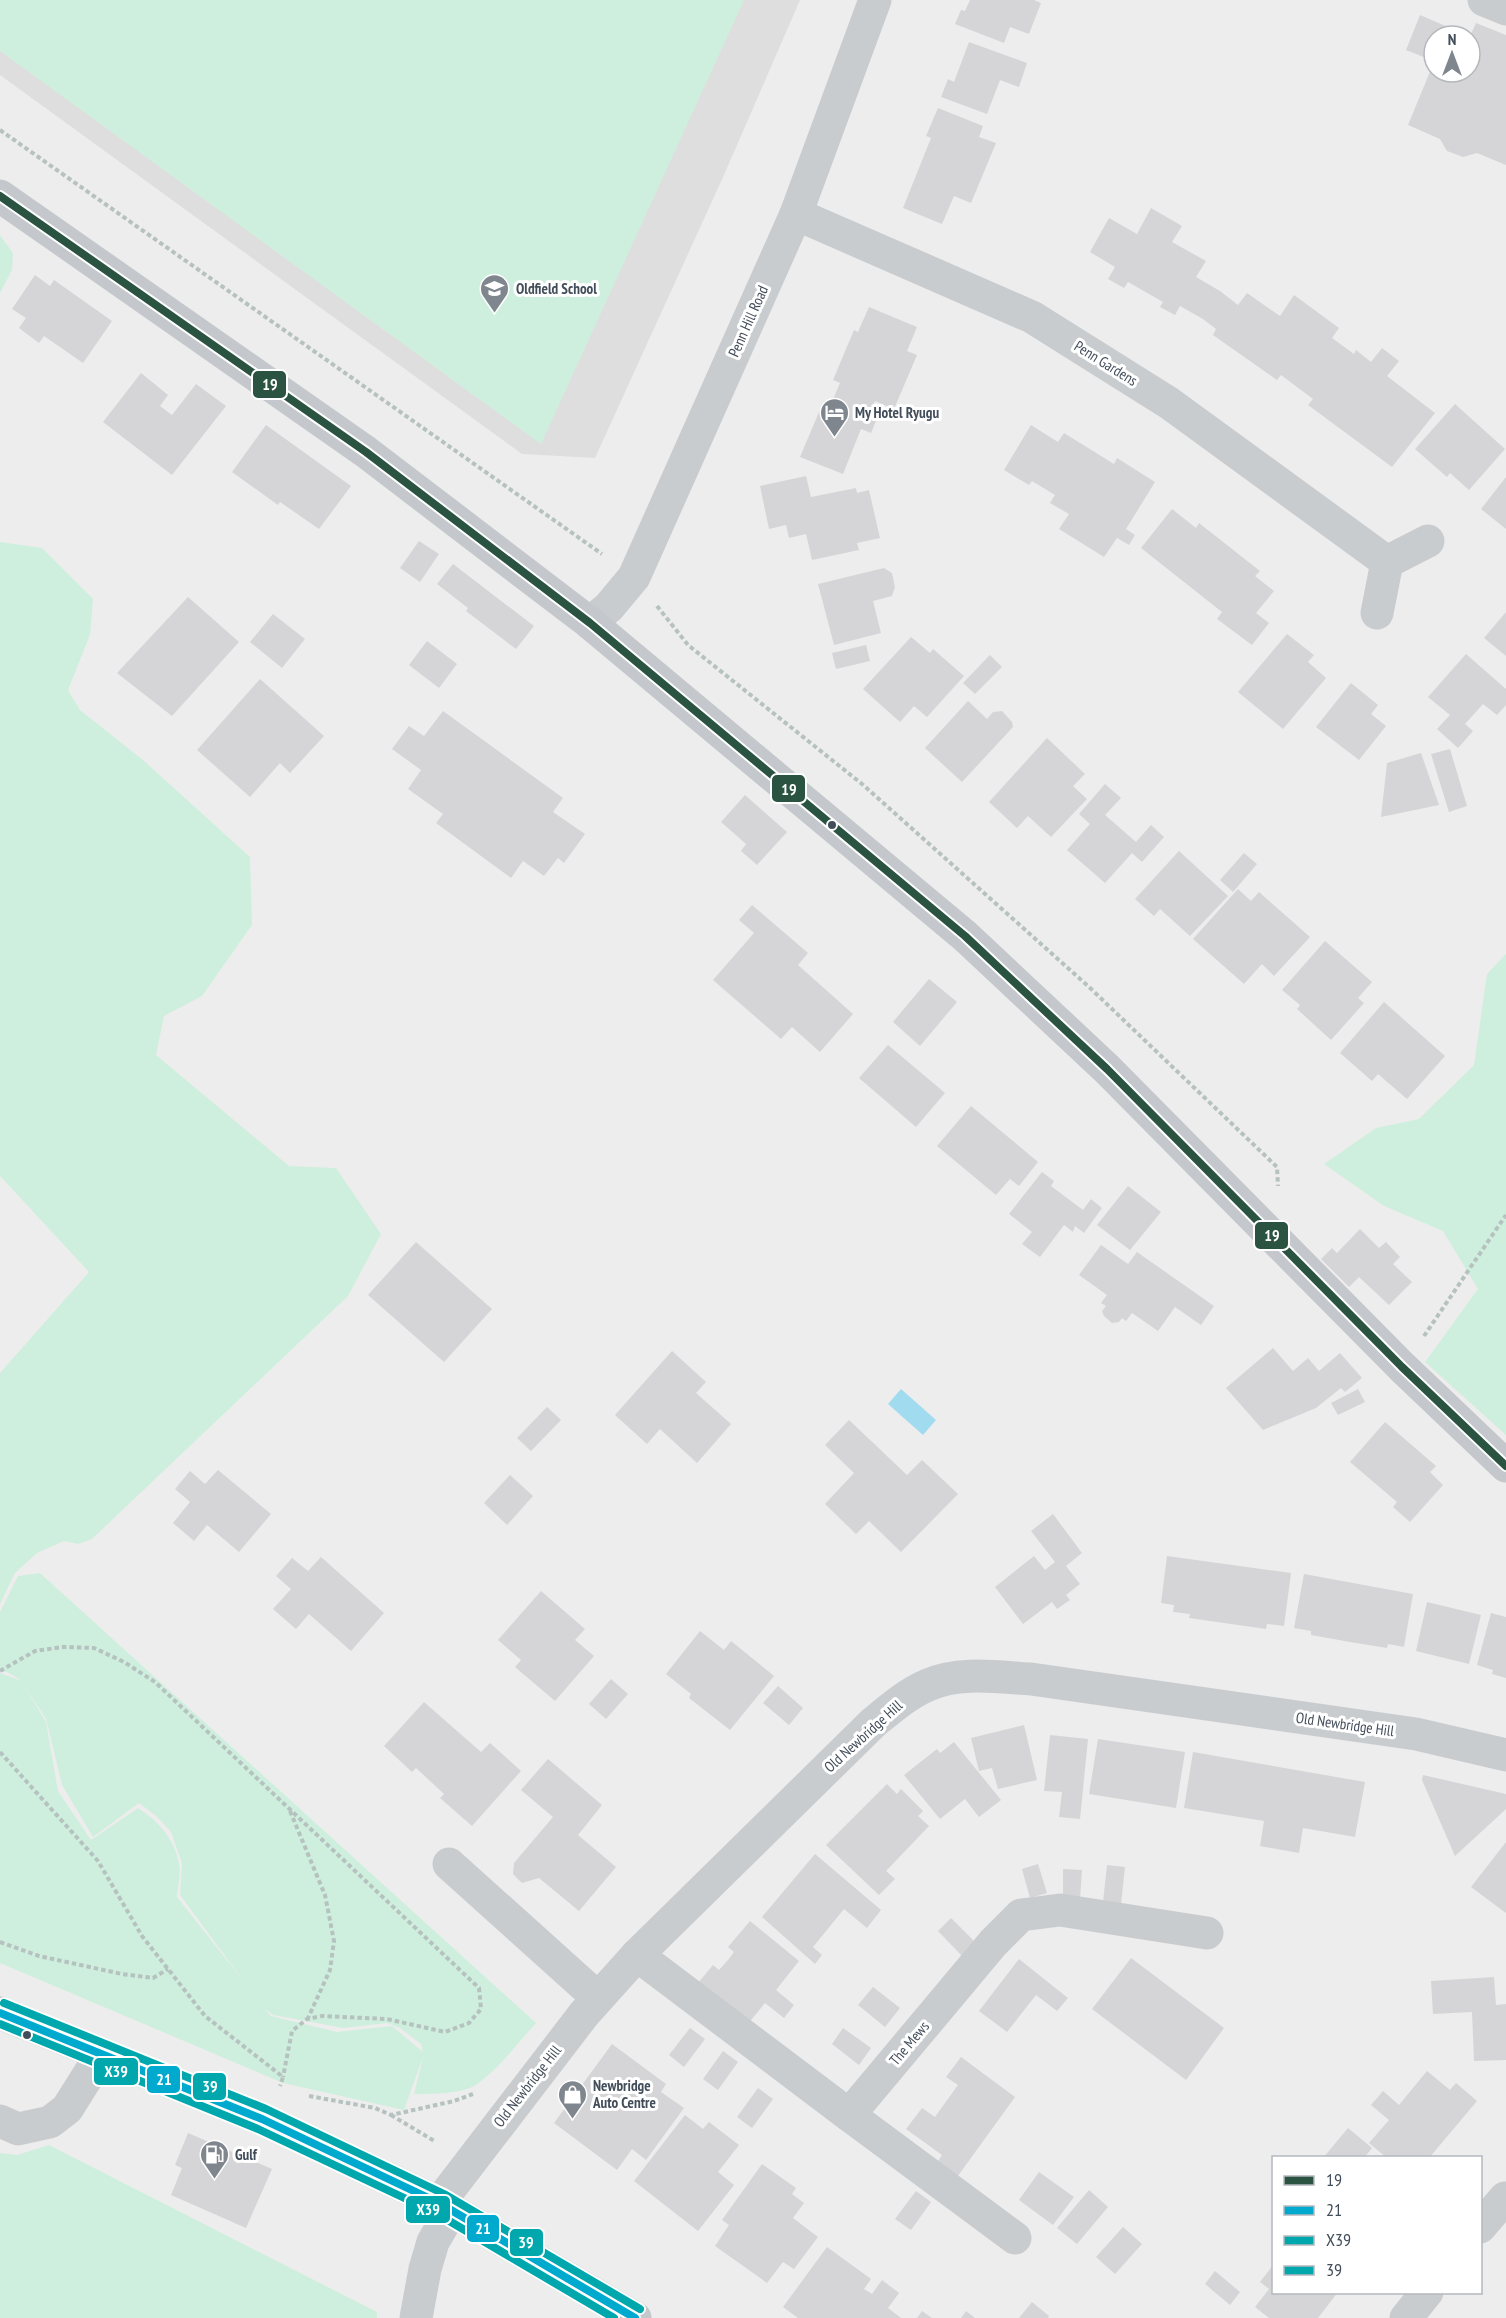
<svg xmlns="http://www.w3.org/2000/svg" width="1506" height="2318" font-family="'PT Sans Narrow',sans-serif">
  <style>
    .education { fill: #dfdedf }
    .green { fill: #cfefde; fill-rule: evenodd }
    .water { fill: #a1dbf0 }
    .building { fill: #d5d5d7 }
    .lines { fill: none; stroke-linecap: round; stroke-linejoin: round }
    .path { stroke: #b5c2bf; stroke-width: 4; stroke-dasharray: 4.5 3; stroke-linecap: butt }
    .minor { stroke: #c9ccce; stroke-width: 33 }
    .major { stroke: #c4c8cc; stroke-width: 33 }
    .bus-1-casing { stroke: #fff; stroke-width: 12 }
    .bus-2-casing { stroke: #fff; stroke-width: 12 }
    .bus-3-casing { stroke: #fff; stroke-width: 12 }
    .bus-4-casing { stroke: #fff; stroke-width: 12 }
    .bus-1 { stroke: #2b5341; stroke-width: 8 }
    .bus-2 { stroke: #00a9ce; stroke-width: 8 }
    .bus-3 { stroke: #00a8ad; stroke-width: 8 }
    .bus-4 { stroke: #00a8ad; stroke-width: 8 }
    .bus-dot { fill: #434e5b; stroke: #fff; stroke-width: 2 }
    .labels { text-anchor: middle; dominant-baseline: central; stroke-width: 6; stroke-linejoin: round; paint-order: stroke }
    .poi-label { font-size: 15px; font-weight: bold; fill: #434e5b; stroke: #fff; text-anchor: start }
    .street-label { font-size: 15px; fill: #434e5b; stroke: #fff }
    .line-badge { stroke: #fff; stroke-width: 2 }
    .badge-label { font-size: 16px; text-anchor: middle; font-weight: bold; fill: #fff }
  </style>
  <rect width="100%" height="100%" fill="#eeeded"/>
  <polygon class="education" points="0,0 800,0 724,175 595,458 522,454 0,75"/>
  <g class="green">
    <polygon points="0,0 744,0 541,444 0,51"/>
    <polygon points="0,235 13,253 12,270 0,293"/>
    <polygon points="0,542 42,548 93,599 90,635 68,690 80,710 143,760 250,857 252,925 202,996 164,1016 156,1055 289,1166 336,1168 381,1234 348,1296 92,1539 78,1544 64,1541 37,1553 15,1573 0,1604 0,1373 89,1272 0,1176"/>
    <polygon points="1506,954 1506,1435 1425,1362 1478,1289 1443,1231 1384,1206 1324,1164 1376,1128 1419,1119 1474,1065 1487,974"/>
    <path d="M40 1573 536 2023C517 2044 498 2070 474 2086 459 2094 431 2094 414 2094L423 2057 404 2110 283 2083 0 1963V1673L22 1681 7 1672 0 1671V1612L18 1576ZM25 1687 46 1719 62 1785 93 1837 139 1803 156 1816 171 1832 182 1863 180 1895 242 1979 177 1897C178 1886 181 1874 179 1863 174 1838 158 1821 138 1808L91 1840 58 1791 46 1722ZM265 2009 273 2015 343 2028 387 2023 400 2028 421 2044 423 2052 392 2026 337 2032 271 2016Z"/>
    <polygon points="49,2145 377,2312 377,2318 0,2318 0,2153 17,2155"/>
  </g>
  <polygon class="water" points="901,1389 936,1420 923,1435 888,1404"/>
  <g class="building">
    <polygon points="970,0 1034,0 1041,3 1029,34 1010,27 1004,43 955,24 961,10 965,11"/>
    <polygon points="1420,15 1469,36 1434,36 1434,61 1406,50"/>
    <polygon points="1476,23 1506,35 1506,165 1477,153 1463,157 1447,151 1440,139 1408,125 1434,62 1434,72 1470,72 1470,36"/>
    <polygon points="969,42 1027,63 1019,87 1000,80 987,114 941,97 948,79 954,82"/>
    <polygon points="938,108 983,126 979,137 996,143 971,203 954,196 942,224 903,208 931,138 926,136"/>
    <polygon points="1151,208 1182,226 1172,242 1206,261 1196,277 1220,291 1238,305 1247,293 1280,316 1294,295 1339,328 1332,338 1354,354 1356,350 1371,362 1382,348 1399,361 1387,376 1435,413 1392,467 1308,405 1313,399 1281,375 1277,380 1213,335 1216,329 1203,319 1180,306 1175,315 1160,307 1163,302 1128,282 1124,288 1108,279 1115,267 1090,252 1109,218 1137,234"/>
    <polygon points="35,275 50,286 54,280 112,321 83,363 44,336 39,343 19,328 26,318 12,309"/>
    <polygon points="869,307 917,327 907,351 917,355 894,409 875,401 870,412 878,416 871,433 861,429 843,474 800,457 822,405 829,409 840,383 833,380 854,330 858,332"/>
    <polygon points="141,373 168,395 160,406 172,415 196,384 226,406 172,475 103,422"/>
    <polygon points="1455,404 1505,449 1469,490 1450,473 1447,477 1415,449"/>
    <polygon points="266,425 351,486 319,529 280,502 278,505 232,472"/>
    <polygon points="1031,425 1058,442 1064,433 1114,464 1117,458 1155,482 1126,529 1135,535 1129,545 1117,538 1104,557 1059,529 1069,514 1050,503 1055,495 1032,481 1029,485 1004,470"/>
    <polygon points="806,476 811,497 856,488 857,493 869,490 880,538 857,543 859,550 812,560 806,534 789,538 786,525 769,529 760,486"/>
    <polygon points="1506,477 1506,529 1481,509"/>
    <polygon points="1172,509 1196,528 1199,523 1260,571 1255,576 1274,591 1256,613 1269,623 1252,645 1217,619 1222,612 1141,548"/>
    <polygon points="419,541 439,554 420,582 400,568"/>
    <polygon points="453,564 534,626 516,649 466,611 468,608 437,584"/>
    <polygon points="884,568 892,573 895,587 892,596 873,601 881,633 834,645 818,584"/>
    <polygon points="188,597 239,642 172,716 117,673"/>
    <polygon points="1506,612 1506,656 1484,638"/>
    <polygon points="273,614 305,639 282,668 250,642"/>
    <polygon points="1287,634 1314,655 1308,662 1326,678 1283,729 1238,692"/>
    <polygon points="911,637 930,653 933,649 964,676 927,717 914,706 900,722 863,689"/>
    <polygon points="427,641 457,664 439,688 409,665"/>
    <polygon points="866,645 870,661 836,669 832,653"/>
    <polygon points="1466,654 1506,689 1506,705 1497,715 1483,704 1465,724 1473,731 1458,748 1437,729 1450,715 1428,697"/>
    <polygon points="990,655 1002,667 975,694 963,683"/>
    <polygon points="260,679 324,736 290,773 280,763 250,797 197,750"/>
    <polygon points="1351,683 1378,705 1371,714 1386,726 1359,760 1316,727"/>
    <polygon points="968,701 987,719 993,712 1002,711 1012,722 1013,727 962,782 925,748"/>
    <polygon points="443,711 563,798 553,812 585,834 564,863 558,858 544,876 523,861 511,878 436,823 443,814 408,789 421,770 392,749 409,726 424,736"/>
    <polygon points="1047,738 1085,774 1073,786 1087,799 1051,837 1028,816 1017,828 989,802"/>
    <polygon points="1450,749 1467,806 1449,812 1431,754"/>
    <polygon points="1421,753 1439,805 1381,817 1387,763"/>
    <polygon points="1105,784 1121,798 1105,815 1136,842 1151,825 1164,837 1142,862 1132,853 1105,883 1067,850 1090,824 1079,814"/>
    <polygon points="745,795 787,832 757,865 741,851 746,844 721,822"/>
    <polygon points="1179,851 1228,896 1190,936 1160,909 1154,916 1135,899"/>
    <polygon points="1244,853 1257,864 1233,892 1220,880"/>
    <polygon points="1238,889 1251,901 1259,892 1310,937 1274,976 1262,964 1244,984 1193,939"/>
    <polygon points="752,905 808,953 798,965 853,1014 820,1052 792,1027 781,1039 713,980 754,933 739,920"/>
    <polygon points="1325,941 1372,982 1358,998 1364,1003 1331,1040 1297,1009 1300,1005 1282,990"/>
    <polygon points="929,979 957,1002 920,1046 893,1022"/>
    <polygon points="1384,1002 1445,1056 1407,1099 1378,1074 1372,1081 1340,1053"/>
    <polygon points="888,1045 945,1093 916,1127 859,1078"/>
    <polygon points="971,1106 1038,1162 1019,1186 1010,1179 996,1195 937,1146"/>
    <polygon points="1042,1172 1054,1181 1051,1186 1083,1210 1091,1199 1102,1208 1084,1233 1075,1226 1073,1232 1064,1225 1040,1257 1022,1244 1032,1232 1009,1214"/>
    <polygon points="1128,1186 1161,1212 1130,1250 1097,1225"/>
    <polygon points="1360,1229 1379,1248 1386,1242 1400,1257 1393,1264 1412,1282 1389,1305 1359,1277 1349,1287 1321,1259 1332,1248 1337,1253"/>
    <polygon points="416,1242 492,1309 444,1362 368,1295"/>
    <polygon points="1101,1245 1128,1264 1137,1252 1214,1306 1201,1325 1175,1307 1158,1331 1132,1313 1126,1321 1122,1318 1119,1322 1112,1323 1104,1316 1102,1311 1106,1306 1101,1303 1107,1295 1079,1275"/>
    <polygon points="1273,1348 1293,1371 1308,1358 1319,1371 1340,1353 1362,1378 1345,1392 1341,1388 1316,1408 1263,1430 1226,1388"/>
    <polygon points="672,1351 706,1382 696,1393 731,1424 697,1463 660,1429 647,1444 615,1415"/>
    <polygon points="1358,1389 1365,1402 1338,1415 1331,1403"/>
    <polygon points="547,1407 561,1420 531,1451 517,1438"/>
    <polygon points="849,1420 907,1475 922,1460 958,1494 901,1552 869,1521 856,1534 825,1504 854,1473 825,1445"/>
    <polygon points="1385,1422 1436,1466 1430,1472 1443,1485 1410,1522 1393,1507 1397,1502 1350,1462"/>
    <polygon points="218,1470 271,1514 239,1552 207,1525 194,1541 173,1523 190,1502 175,1489 190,1471 205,1484"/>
    <polygon points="510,1475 533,1496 507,1525 484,1503"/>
    <polygon points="1053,1514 1082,1553 1066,1566 1080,1584 1066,1595 1070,1600 1057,1609 1052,1602 1023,1624 995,1587 1034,1556 1045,1570 1055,1562 1031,1531"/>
    <polygon points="1167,1556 1291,1573 1284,1626 1267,1624 1266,1629 1189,1618 1190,1614 1173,1612 1174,1605 1161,1603"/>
    <polygon points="321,1557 384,1613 351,1651 309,1614 296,1629 273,1609 291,1589 276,1576 292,1558 308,1571"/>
    <polygon points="1304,1574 1413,1594 1404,1647 1388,1644 1387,1648 1350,1642 1311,1635 1311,1631 1294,1628"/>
    <polygon points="541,1591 585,1629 575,1640 594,1656 555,1701 515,1667 521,1660 498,1640"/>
    <polygon points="1427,1602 1481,1615 1469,1664 1416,1651"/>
    <polygon points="1491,1613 1506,1617 1506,1678 1492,1674 1493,1670 1477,1665"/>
    <polygon points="700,1631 724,1650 731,1641 774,1676 730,1730 689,1698 691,1694 666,1674"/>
    <polygon points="611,1679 628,1694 606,1719 589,1704"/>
    <polygon points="778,1686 803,1708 789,1725 763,1703"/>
    <polygon points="424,1702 481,1752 490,1743 521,1771 472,1826 440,1798 444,1794 416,1768 412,1772 384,1746"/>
    <polygon points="1024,1725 1037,1780 998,1789 992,1768 979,1771 971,1738"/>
    <polygon points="1050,1735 1088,1739 1080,1819 1059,1817 1062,1792 1044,1791"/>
    <polygon points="1098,1739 1185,1752 1176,1808 1089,1794"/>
    <polygon points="954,1742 1001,1800 979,1817 965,1799 940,1819 904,1775 937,1749 940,1753"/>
    <polygon points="1193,1752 1365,1782 1355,1837 1303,1828 1299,1853 1260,1846 1264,1821 1184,1808"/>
    <polygon points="548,1759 602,1805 578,1835 616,1867 579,1911 539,1878 522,1883 513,1874 514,1863 553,1817 521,1790"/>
    <polygon points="1423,1775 1506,1794 1506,1809 1455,1856 1422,1780"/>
    <polygon points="887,1784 897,1794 901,1789 923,1811 918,1816 929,1826 886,1871 895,1879 879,1895 826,1845"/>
    <polygon points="1506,1842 1506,1913 1471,1887"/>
    <polygon points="815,1854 881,1910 867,1928 844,1909 813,1947 822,1955 815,1964 762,1917"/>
    <polygon points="1038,1864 1047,1893 1030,1898 1022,1869"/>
    <polygon points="1107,1865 1125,1867 1121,1904 1103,1902"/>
    <polygon points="1063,1869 1082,1870 1080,1899 1063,1899"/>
    <polygon points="951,1918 977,1944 963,1957 938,1931"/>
    <polygon points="750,1921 799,1961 776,1990 794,2005 784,2018 765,2003 743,2030 693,1989 713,1965 719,1970 728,1960 734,1952 728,1947"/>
    <polygon points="1131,1958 1224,2028 1186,2080 1092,2009"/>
    <polygon points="1019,1959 1068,1998 1057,2011 1036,1995 1007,2032 979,2011"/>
    <polygon points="1494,1977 1496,2005 1506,2004 1506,2060 1474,2061 1472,2012 1433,2014 1431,1981"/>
    <polygon points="873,1987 900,2008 885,2027 858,2005"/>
    <polygon points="690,2028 705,2039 684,2067 669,2055"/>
    <polygon points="843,2028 871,2048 859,2065 832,2044"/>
    <polygon points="612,2044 666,2084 661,2092 684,2108 646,2160 632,2149 617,2170 554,2123"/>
    <polygon points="723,2051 738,2062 718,2090 703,2079"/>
    <polygon points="961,2057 1015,2097 955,2180 935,2166 942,2155 906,2129 922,2108 935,2117 958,2085 946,2077"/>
    <polygon points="1427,2071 1450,2090 1456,2083 1477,2101 1429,2158 1387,2158 1369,2143 1389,2120 1371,2105 1383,2091 1399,2105"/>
    <polygon points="758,2088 773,2099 752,2128 737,2117"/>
    <polygon points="685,2115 703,2129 709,2122 739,2145 718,2172 734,2185 698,2231 634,2181"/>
    <polygon points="1348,2128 1372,2148 1364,2158 1323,2158"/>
    <polygon points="188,2133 272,2169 246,2228 171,2195 182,2168 175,2165"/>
    <polygon points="762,2164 796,2188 792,2194 804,2203 793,2218 818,2237 794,2269 783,2262 767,2283 715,2246 729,2225 722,2220"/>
    <polygon points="1039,2172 1074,2197 1053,2225 1019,2200"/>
    <polygon points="1089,2190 1108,2207 1077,2244 1057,2228"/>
    <polygon points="916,2191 931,2202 911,2230 895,2219"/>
    <polygon points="1123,2227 1142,2244 1115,2274 1096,2257"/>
    <polygon points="827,2247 871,2279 864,2289 872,2294 882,2280 899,2293 888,2308 901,2318 798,2318 783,2307"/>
    <polygon points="1274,2264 1274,2292 1338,2292 1318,2318 1269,2318 1255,2307 1269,2289 1260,2282"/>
    <polygon points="1215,2271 1240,2292 1230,2305 1205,2284"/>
    <polygon points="1032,2302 1049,2316 1048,2318 1019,2318"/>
    <polygon points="922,2311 932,2318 917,2318"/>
    <polygon points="966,2311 975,2318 961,2318"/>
  </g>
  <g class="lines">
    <g class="path">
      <polyline points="0,130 602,554"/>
      <polyline points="657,606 688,645 862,784 1088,986 1277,1167 1278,1186"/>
      <polyline points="1424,1336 1506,1215"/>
      <polyline points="0,1671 35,1651 63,1647 94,1648 124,1662 155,1682 479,1988 481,2009 469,2023 445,2032 387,2019 322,2016 307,2019 292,2031 283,2077"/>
      <polyline points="0,1752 98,1861 142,1936 205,2016 283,2077 280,2086"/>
      <polyline points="290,1811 325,1895 334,1941 330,1970 308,2018"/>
      <polyline points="0,1942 39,1956 122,1974 153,1978 168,1969"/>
      <polyline points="309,2096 375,2108 391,2115 454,2101 473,2094"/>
      <polyline points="391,2115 436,2142"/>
    </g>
    <g class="minor">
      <polyline points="1484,0 1506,9"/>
      <polyline points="796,214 1032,317 1169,403 1387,562"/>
      <polyline points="1377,613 1387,562 1428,541"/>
      <polyline points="590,623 609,607 634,577 796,214 875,0"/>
      <polyline points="449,1864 598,1998"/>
      <polyline points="637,1955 849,2115 993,1943 1021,1915 1060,1910 1207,1933"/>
      <polyline points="849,2115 1015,2238"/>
      <polyline points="0,2121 18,2129 50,2122 67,2109 101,2055"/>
      <path d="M439 2203 584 2014 637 1955 873 1723C890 1709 907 1694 928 1685 959 1671 997 1677 1031 1679L1416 1734 1506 1755"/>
      <polyline points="1480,2227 1505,2198"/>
      <polyline points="416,2318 425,2269 433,2242 451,2211"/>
      <polyline points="1406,2318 1427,2292"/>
    </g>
    <g class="major">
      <polyline points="0,196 366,452 590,623 965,936 1107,1069 1402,1367 1506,1466"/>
      <polyline points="0,2013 262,2119 439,2203 635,2318"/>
    </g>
    <defs>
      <polyline id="bus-1" points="0,196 366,452 590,623 965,936 1107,1069 1402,1367 1506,1466"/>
      <polyline id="bus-2" points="0,2013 262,2119 439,2203 635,2318"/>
      <polyline id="bus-3" points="0,2024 258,2129 434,2212 614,2318"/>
      <polyline id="bus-4" points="4,2003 266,2109 444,2194 640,2309"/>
    </defs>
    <use href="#bus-1" class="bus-1-casing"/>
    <use href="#bus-2" class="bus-2-casing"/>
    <use href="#bus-3" class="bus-3-casing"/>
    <use href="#bus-4" class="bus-4-casing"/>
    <use href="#bus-1" class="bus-1"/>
    <use href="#bus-2" class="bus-2"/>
    <use href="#bus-3" class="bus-3"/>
    <use href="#bus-4" class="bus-4"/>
  </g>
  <defs>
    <symbol id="school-pin" viewBox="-11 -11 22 30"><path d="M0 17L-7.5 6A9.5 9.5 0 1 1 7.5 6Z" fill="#7f868e" stroke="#fff"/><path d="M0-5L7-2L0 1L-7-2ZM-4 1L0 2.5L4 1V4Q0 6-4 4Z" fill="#fff"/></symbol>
    <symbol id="hotel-pin" viewBox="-11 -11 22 30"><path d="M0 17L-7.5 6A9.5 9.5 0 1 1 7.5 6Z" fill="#7f868e" stroke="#fff"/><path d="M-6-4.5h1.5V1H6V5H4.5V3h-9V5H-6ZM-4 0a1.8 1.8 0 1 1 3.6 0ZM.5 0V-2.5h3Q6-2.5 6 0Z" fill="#fff"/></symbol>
    <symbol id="shop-pin" viewBox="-11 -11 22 30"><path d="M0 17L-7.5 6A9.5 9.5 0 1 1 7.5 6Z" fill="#7f868e" stroke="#fff"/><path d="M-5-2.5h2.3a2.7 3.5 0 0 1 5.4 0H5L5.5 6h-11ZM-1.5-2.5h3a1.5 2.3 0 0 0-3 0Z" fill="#fff"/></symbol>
    <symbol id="fuel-pin" viewBox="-11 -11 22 30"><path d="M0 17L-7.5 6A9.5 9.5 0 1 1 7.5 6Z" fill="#7f868e" stroke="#fff"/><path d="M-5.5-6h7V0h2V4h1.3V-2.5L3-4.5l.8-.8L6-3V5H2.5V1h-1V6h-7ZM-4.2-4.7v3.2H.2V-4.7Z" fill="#fff"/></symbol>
  </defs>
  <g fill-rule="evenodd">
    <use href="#school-pin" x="478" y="272" width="33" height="45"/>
    <use href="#hotel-pin" x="818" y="396" width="33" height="45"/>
    <use href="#shop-pin" x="556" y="2078" width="33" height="45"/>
    <use href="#fuel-pin" x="198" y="2138" width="33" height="45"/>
  </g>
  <g class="bus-dot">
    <circle cx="832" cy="825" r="5"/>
    <circle cx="27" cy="2035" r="5"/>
  </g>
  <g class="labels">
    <g class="poi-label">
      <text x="516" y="288">Oldfield School</text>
      <text x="855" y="412">My Hotel Ryugu</text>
      <text x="593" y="2085">Newbridge<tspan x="593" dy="17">Auto Centre</tspan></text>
      <text x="235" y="2154">Gulf</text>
    </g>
    <g class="street-label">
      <text transform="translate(748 321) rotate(-66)">Penn Hill Road</text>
      <text transform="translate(1106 363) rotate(32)">Penn Gardens</text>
      <text transform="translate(1345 1724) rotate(8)">Old Newbridge Hill</text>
      <text transform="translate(863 1736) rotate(-42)">Old Newbridge Hill</text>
      <text transform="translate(909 2043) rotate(-50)">The Mews</text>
      <text transform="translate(527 2086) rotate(-52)">Old Newbridge Hill</text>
    </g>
  </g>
  <g class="line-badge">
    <rect x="252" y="370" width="35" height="29" rx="6" fill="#2b5341"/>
    <rect x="771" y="774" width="35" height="29" rx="6" fill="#2b5341"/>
    <rect x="1254" y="1221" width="35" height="29" rx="6" fill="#2b5341"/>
    <rect x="93" y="2057" width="46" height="29" rx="6" fill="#00a8ad"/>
    <rect x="146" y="2065" width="35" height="29" rx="6" fill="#00a9ce"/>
    <rect x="192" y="2072" width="35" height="29" rx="6" fill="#00a8ad"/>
    <rect x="405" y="2195" width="46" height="29" rx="6" fill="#00a8ad"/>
    <rect x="466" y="2214" width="34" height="29" rx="6" fill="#00a9ce"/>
    <rect x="509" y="2228" width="35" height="29" rx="6" fill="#00a8ad"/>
  </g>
  <g class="badge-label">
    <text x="270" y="390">19</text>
    <text x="789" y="795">19</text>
    <text x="1272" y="1241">19</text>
    <text x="116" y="2077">X39</text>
    <text x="164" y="2085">21</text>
    <text x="210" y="2092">39</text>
    <text x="428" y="2215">X39</text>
    <text x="483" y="2234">21</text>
    <text x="526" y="2248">39</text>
  </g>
  <rect x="1272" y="2156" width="210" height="138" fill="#ffffff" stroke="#b4b8bd" stroke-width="1.5"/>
  <rect x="1284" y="2176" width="30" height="9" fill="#2b5341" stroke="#b4b8bd" stroke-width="1.5"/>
  <text x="1326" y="2186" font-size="18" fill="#434e5b">19</text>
  <rect x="1284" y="2206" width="30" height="9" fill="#00a9ce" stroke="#b4b8bd" stroke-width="1.5"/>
  <text x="1326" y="2216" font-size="18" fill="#434e5b">21</text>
  <rect x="1284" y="2236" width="30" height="9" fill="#00a8ad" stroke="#b4b8bd" stroke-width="1.5"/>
  <text x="1326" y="2246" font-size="18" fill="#434e5b">X39</text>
  <rect x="1284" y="2266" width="30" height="9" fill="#00a8ad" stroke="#b4b8bd" stroke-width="1.5"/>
  <text x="1326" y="2276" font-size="18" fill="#434e5b">39</text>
  <g transform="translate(1452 54)"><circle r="28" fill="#ffffff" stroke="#b4b8bd" stroke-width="1.5"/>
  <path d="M0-4.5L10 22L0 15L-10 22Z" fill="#7f868e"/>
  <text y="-9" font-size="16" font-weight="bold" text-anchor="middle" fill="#434e5b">N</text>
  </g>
</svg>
